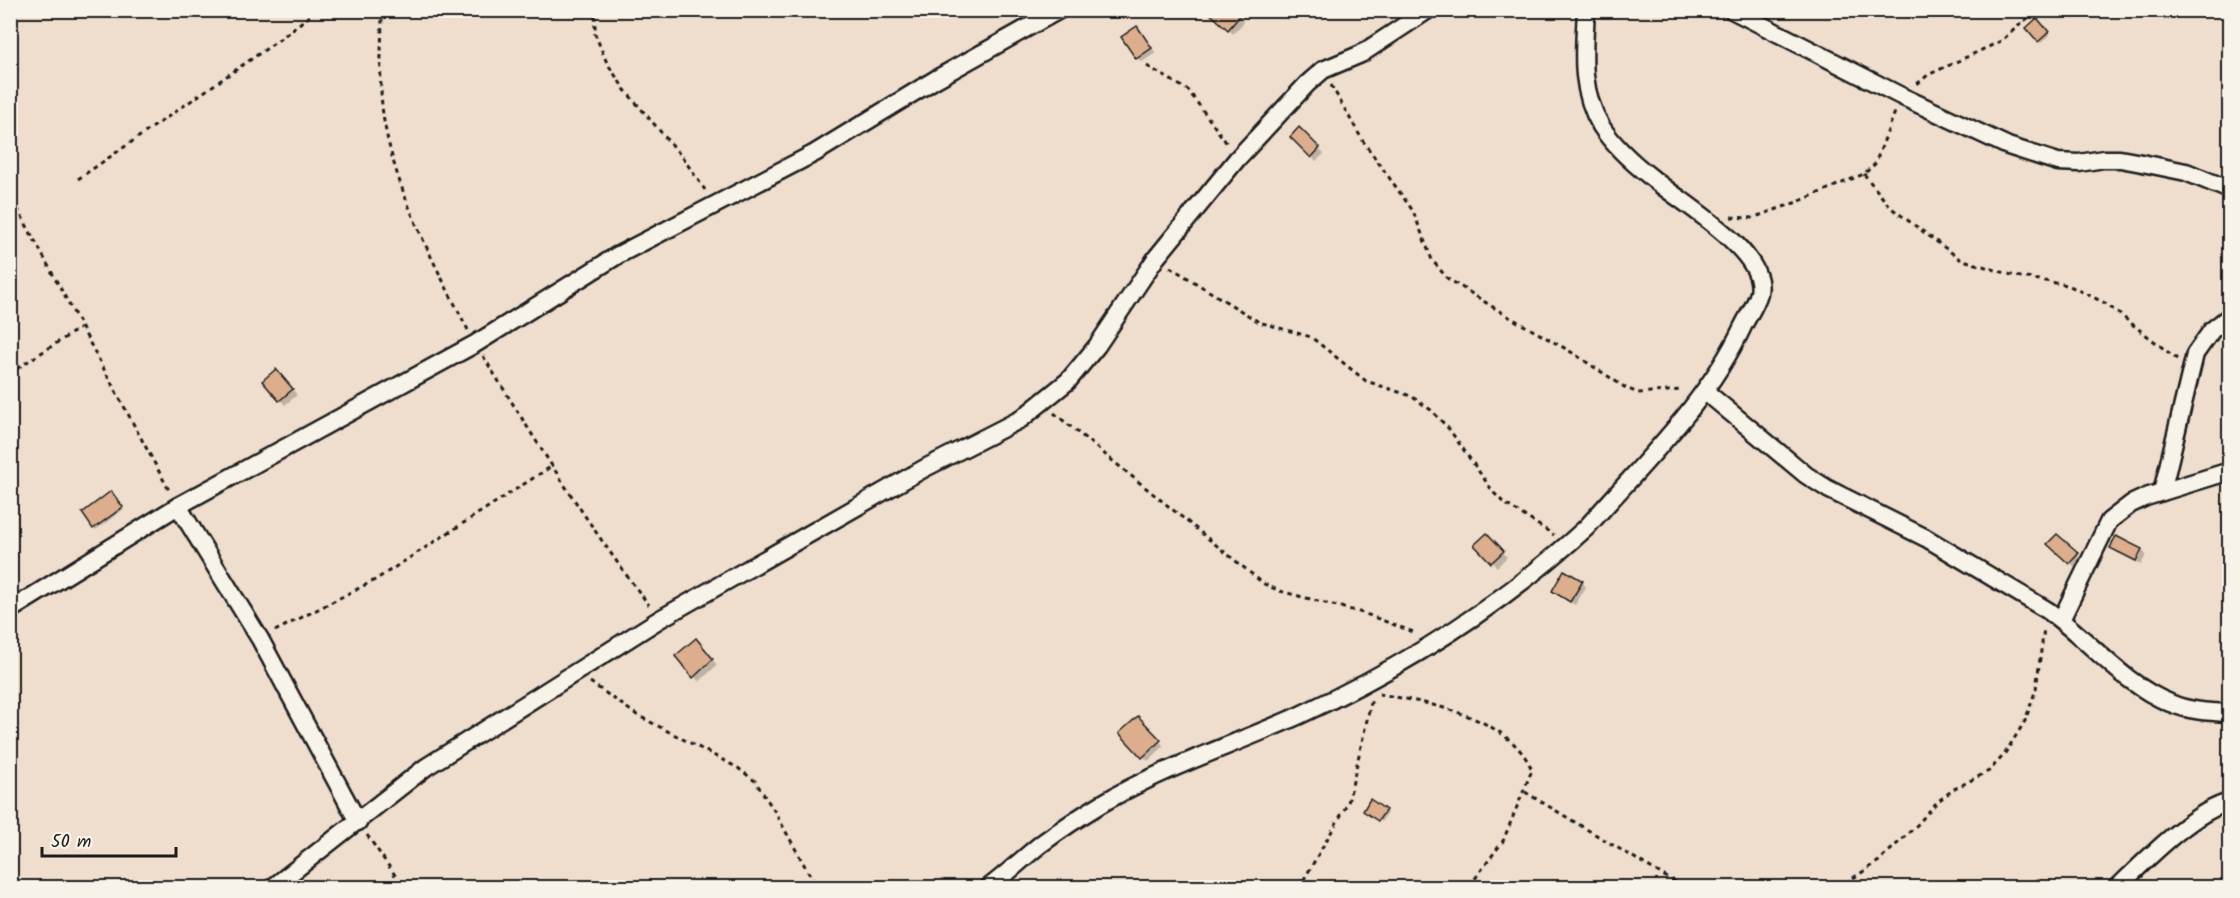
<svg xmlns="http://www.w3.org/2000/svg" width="2240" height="898" font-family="Kalam,sans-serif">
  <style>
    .shadow { fill: #0003 }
    .building { fill: #dcae8d; stroke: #1c1c1c; stroke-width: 1.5 }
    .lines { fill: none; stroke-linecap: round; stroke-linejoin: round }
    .minor-casing { stroke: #1c1c1c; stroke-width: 21 }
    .path { stroke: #1c1c1c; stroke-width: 3; stroke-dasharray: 4.5 4.5; stroke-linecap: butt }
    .minor { stroke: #f7f3e8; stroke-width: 16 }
  </style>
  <rect width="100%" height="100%" fill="#efdecd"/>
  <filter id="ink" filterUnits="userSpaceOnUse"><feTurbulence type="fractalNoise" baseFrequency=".0167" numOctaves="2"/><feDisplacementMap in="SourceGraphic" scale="12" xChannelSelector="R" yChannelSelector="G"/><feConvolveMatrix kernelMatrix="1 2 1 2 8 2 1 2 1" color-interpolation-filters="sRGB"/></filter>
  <g filter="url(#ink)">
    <g class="shadow">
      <polygon points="1232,10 1244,22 1233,34 1219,21"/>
      <polygon points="2037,20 2050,35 2041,43 2028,28"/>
      <polygon points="1137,28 1156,53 1142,62 1137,58"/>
      <polygon points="1299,129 1324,154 1316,161 1292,137"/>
      <polygon points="281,375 297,395 285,405 264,381"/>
      <polygon points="113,495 124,509 96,530 84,514"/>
      <polygon points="1487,535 1507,557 1497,567 1476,545"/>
      <polygon points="2057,536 2082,559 2075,567 2049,544"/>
      <polygon points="2117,538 2142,550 2146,555 2141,565 2116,552 2112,548"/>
      <polygon points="1582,582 1586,587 1575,605 1553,591"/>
      <polygon points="700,645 717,665 699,682 677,656"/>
      <polygon points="1138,718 1164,746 1148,761 1121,733"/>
      <polygon points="1385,811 1387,813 1381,822 1366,812"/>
      <polygon points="160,879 162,881 167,888 156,888 153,884"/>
    </g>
    <g class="building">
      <polygon points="1206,10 1245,10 1228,30"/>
      <polygon points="2037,18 2049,32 2038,42 2026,28"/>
      <polygon points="1137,26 1152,48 1136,59 1121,37"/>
      <polygon points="1299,127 1320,148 1311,158 1290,137"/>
      <polygon points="276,369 293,389 279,401 262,381"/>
      <polygon points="111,491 123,507 93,529 82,513"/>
      <polygon points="1487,533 1504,551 1491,563 1474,545"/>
      <polygon points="2057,534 2079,553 2069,564 2047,544"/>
      <polygon points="2116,536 2142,549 2136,561 2110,548"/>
      <polygon points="1564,570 1583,581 1570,602 1552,591"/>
      <polygon points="696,638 713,659 693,678 675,656"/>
      <polygon points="1138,716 1161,740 1142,758 1119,733"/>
      <polygon points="1370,799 1386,810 1378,821 1363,811"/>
    </g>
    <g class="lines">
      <defs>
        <g id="minor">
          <polyline points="1732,10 1901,96 2008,146 2058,162 2079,163 2104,159 2120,159 2142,163 2186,172 2230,190"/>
          <path d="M1706 392 1806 475 1828 489 1926 538 2047 610C2089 639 2121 683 2170 703 2188 711 2210 712 2230 713"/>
          <polyline points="2162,492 2195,354 2212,330 2230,316"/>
          <polyline points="178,506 260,639 358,822"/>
          <polyline points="10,610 178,506 475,344 618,255 815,153 936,79 1059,10"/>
          <polyline points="2061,620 2109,521 2131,504 2146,497 2230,471"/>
          <polyline points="272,888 426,767 660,619 925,468 1021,419 1068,381 1097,346 1156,258 1237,159 1307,84 1323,70 1361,54 1428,10"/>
          <path d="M988 888C1007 874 1023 858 1041 844 1060 830 1081 816 1101 804 1164 767 1234 745 1300 715 1404 667 1502 605 1587 527 1643 463 1707 403 1743 326 1748 316 1756 304 1759 293 1768 252 1680 202 1652 178 1634 164 1613 145 1601 126 1579 88 1584 52 1586 10"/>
          <path d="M2117 888C2145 861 2193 811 2230 802"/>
        </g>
      </defs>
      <use href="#minor" class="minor-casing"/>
      <g class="path">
        <path d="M382 10C382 47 378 85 384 121 397 196 434 263 468 330"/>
        <polyline points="595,15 595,34 607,63 625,90 683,158 705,190"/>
        <polyline points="1147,66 1188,90 1228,145"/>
        <polyline points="1917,84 1928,75 2001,41 2037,10"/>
        <polyline points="1331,85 1363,141 1413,211 1432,260 1447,278 1504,314 1568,350 1626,388 1638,393 1682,390"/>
        <polyline points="1864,174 1890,207 1960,259 2015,276 2068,285 2105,303 2177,359"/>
        <polyline points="78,179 276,42 317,10"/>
        <polyline points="13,200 170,492"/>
        <polyline points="1731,217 1752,218 1800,201 1864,174 1875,164 1895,112"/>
        <polyline points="1170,267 1259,322 1311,337 1366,381 1411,396 1431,410 1449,429 1494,493 1504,503 1554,535"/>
        <path d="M483 356C536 441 588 526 649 605"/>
        <polyline points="10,373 80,328"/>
        <polyline points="1054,413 1264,584 1280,591 1363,613 1416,633"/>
        <polyline points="275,631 375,580 552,466"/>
        <polyline points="590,682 637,715 738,768 755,781 775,812 817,888"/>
        <path d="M1379 694C1430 703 1510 717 1532 770L1503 841 1474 880"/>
        <polyline points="1525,792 1666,877 1689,888"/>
        <polyline points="367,835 404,888"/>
        <polyline points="1299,888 1348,803 1372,698"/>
        <polyline points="1838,888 1879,861 1917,825 1937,802 1954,789 1989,771 2004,755 2025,721 2036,689 2044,628"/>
      </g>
      <use href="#minor" class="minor"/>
    </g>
  </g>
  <rect width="2240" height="898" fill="none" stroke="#f7f3e8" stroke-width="36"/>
  <rect x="18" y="18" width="2204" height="862" fill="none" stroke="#1c1c1c" stroke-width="2" filter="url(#ink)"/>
  <path d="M42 847v9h134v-9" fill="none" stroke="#1c1c1c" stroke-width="3"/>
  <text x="51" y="847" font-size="18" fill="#1c1c1c" stroke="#f7f3e8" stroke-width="4.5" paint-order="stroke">50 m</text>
</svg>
